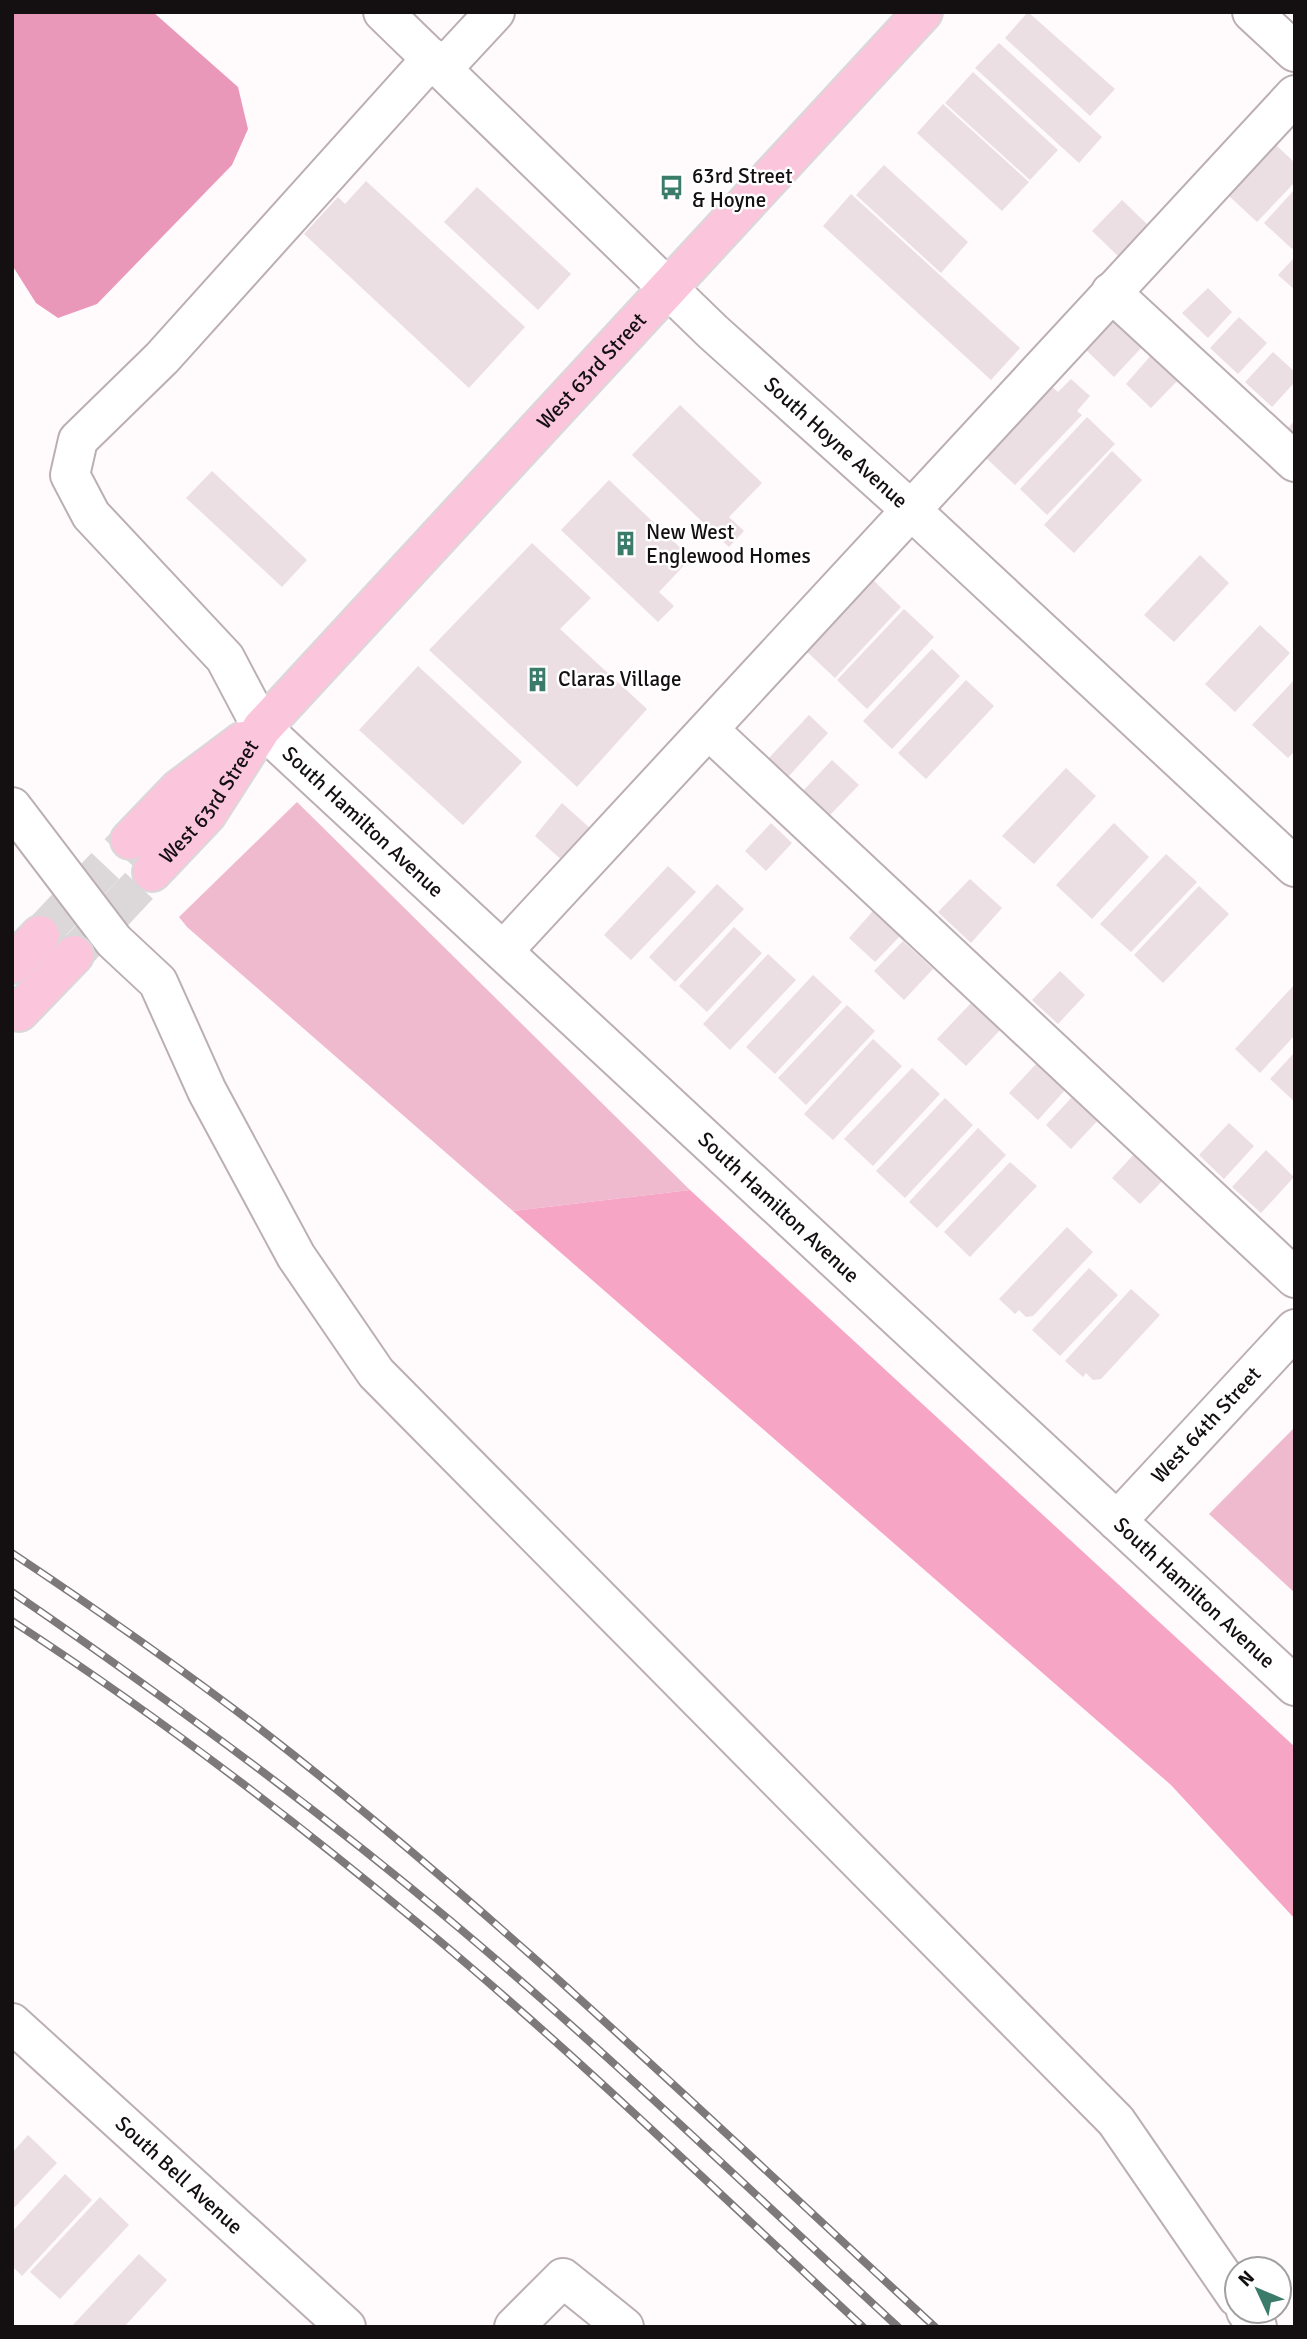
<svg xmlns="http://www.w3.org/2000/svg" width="1307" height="2339" font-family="Signika,sans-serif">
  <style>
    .green { fill: #efbace }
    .forest { fill: #f6a5c5 }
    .water { fill: #e998b9 }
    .building { fill: #ecdfe4 }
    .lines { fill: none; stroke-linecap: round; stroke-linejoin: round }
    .major-tunnel { stroke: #dcd7d9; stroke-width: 38; stroke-dasharray: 38 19; stroke-linecap: butt }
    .minor-casing { stroke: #bbafb3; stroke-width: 42 }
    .major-casing { stroke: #d9d9d9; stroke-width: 42 }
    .minor { stroke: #fff; stroke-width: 38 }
    .major { stroke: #fbc5db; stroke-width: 38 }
    .rail-casing { stroke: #7d787a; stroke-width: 8 }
    .rail { stroke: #fff; stroke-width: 5; stroke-dasharray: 16; stroke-linecap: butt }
    .labels { text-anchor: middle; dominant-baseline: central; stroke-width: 5; stroke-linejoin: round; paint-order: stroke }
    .poi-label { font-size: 21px; fill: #141012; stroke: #fff; text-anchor: start }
    .street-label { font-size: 21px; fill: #141012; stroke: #fff }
  </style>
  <rect width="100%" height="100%" fill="#fffafc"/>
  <g class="green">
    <polygon points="297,802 690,1190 513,1211 187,927 179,917"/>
    <polygon points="1295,1427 1295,1593 1209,1514"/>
  </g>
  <polygon class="forest" points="690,1190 1295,1747 1295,1919 1171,1785 513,1211"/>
  <polygon class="water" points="12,12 153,12 238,87 248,129 232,165 97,304 58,318 36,303 12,265"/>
  <g class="building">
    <polygon points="1028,12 1115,89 1090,116 1005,38"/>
    <polygon points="999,43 1102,137 1079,163 975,68"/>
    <polygon points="973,72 1058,150 1030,180 945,103"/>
    <polygon points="943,104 1029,182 1002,211 917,133"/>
    <polygon points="1275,144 1295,163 1295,182 1257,222 1228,195"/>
    <polygon points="884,165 968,242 941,273 856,195"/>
    <polygon points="366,181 525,327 469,388 304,234 338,197 345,204"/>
    <polygon points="477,187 571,274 538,310 444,222"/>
    <polygon points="1295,189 1295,245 1292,249 1264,223"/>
    <polygon points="851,194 1020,348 991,380 823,226"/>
    <polygon points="1122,200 1149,226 1118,256 1092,231"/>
    <polygon points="1295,257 1295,290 1278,275"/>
    <polygon points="1208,288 1232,312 1208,338 1182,313"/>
    <polygon points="1239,317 1267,343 1238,374 1210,348"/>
    <polygon points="1113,319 1143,346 1114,377 1085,349"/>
    <polygon points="1273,352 1295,372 1295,382 1272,407 1245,382"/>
    <polygon points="1153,353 1180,378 1151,408 1126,384"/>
    <polygon points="1071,379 1090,396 1077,411 1082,415 1015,485 986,458 1052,387 1058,392"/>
    <polygon points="680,405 762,483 729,517 744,531 729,547 632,455"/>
    <polygon points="1087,417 1115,444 1047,515 1020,489"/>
    <polygon points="1295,420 1295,436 1287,429"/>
    <polygon points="1112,451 1142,480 1074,553 1044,525"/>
    <polygon points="212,471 307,560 282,587 186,498"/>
    <polygon points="609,480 691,558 659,592 674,606 658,622 561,530"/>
    <polygon points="532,543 591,598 560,629 647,709 577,787 429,650"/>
    <polygon points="1200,555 1229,583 1174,642 1144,615"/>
    <polygon points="870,577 901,607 835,678 804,649"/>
    <polygon points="904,609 934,637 867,709 837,680"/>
    <polygon points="1260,625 1290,653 1235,712 1205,684"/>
    <polygon points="932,649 960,676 892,749 863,721"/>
    <polygon points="418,666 522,762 463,825 359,730"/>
    <polygon points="1295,679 1295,751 1288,758 1252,725"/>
    <polygon points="966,680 994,706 926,779 898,753"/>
    <polygon points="809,715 828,733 788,777 768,759"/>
    <polygon points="832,760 859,785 829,816 803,791"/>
    <polygon points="1066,768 1096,796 1034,864 1002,836"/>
    <polygon points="562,803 592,830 564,862 535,836"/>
    <polygon points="771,823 792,843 766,871 745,851"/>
    <polygon points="1114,823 1149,857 1092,919 1056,885"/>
    <polygon points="1166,854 1197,882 1131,952 1100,924"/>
    <polygon points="668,866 696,892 631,960 604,935"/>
    <polygon points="970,879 1002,908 971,943 938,912"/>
    <polygon points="717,884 744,909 675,982 649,957"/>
    <polygon points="1199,886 1229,914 1163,983 1134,955"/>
    <polygon points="873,911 900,936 875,962 849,938"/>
    <polygon points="734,927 762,953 707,1012 679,986"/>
    <polygon points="903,941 933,969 904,1000 874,971"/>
    <polygon points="768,954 796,980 730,1050 703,1024"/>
    <polygon points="1060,971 1085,995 1058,1024 1032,1000"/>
    <polygon points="813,975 842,1002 775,1074 746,1047"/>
    <polygon points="1295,984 1295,1035 1260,1073 1235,1049"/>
    <polygon points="973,1001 1002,1028 966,1066 937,1039"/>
    <polygon points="847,1005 875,1031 806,1105 778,1078"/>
    <polygon points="873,1039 902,1066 833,1140 804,1114"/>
    <polygon points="1295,1052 1295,1102 1270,1079"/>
    <polygon points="1037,1063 1066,1089 1038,1120 1009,1093"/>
    <polygon points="912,1068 940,1094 873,1166 844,1139"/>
    <polygon points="1074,1095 1100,1118 1071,1149 1046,1125"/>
    <polygon points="945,1098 973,1125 905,1198 876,1171"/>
    <polygon points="1229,1123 1254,1146 1224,1179 1199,1155"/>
    <polygon points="978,1128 1006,1155 937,1228 909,1202"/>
    <polygon points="1138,1150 1166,1177 1140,1204 1112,1178"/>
    <polygon points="1266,1150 1294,1177 1261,1213 1232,1187"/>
    <polygon points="1010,1162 1037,1186 970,1257 944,1232"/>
    <polygon points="1067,1227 1093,1252 1033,1316 1026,1317 1019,1310 1015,1314 999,1299"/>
    <polygon points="1089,1268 1118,1295 1060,1356 1032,1330"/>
    <polygon points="1131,1289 1160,1315 1101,1379 1093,1380 1086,1373 1083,1377 1065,1361"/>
    <polygon points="28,2135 57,2163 12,2210 12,2153"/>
    <polygon points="65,2174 92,2200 22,2276 12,2266 12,2232"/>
    <polygon points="100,2197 129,2225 60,2299 30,2272"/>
    <polygon points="139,2254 167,2280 124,2327 71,2327"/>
  </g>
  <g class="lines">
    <g class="major-tunnel">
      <polyline points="40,935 130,840"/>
      <polyline points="74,955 152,872"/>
    </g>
    <defs>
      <g id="minor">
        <path id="s1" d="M383 12 713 332 911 510 1295 867"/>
        <polyline points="1252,12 1295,52"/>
        <path id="s2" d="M432 58 162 358 78 440 70 475 91 515 225 658 262 728 1295 1686"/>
        <polyline points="443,68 495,12"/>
        <polyline points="1111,292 1295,462"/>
        <polyline points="709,730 1295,1278"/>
        <polyline points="12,807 114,941 158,982 207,1091 296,1256 376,1373 1116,2121 1237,2297"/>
        <polyline points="503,951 1295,95"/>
        <path id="s3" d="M1117 1521 1295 1329"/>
        <path id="s4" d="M12 2023 346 2327"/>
        <polyline points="1246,2311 1257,2327"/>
        <polyline points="514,2327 563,2278 624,2327"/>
      </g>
      <g id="major">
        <polyline points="130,840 179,789 243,741"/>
        <path id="s5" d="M152 872 207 814 262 728 923 12"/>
        <polyline points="12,964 40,935"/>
        <polyline points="19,1012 74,955"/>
      </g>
    </defs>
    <use href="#minor" class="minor-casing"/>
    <use href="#major" class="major-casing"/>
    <use href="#minor" class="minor"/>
    <use href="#major" class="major"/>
    <defs>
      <g id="rail">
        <path d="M12 1553C96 1609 179 1667 259 1728 497 1912 714 2124 935 2327"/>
        <path d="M12 1592C164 1696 311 1804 452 1922 606 2051 751 2191 898 2327"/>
        <path d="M12 1621C154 1713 288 1815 418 1923 572 2050 716 2191 863 2327"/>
      </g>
    </defs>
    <use href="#rail" class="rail-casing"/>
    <use href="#rail" class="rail"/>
  </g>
  <defs>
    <symbol id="bus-bare" viewBox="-9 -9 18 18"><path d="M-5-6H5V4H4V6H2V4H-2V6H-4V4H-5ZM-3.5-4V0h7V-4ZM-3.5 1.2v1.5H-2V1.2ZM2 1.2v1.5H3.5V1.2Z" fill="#3a7b6a" stroke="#fff" stroke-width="2.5" paint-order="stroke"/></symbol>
    <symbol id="building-bare" viewBox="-9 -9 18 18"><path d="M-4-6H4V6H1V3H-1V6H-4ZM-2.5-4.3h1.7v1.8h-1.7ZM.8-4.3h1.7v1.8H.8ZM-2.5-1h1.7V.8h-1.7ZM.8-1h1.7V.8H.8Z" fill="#3a7b6a" stroke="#fff" stroke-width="2.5" paint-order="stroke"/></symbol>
  </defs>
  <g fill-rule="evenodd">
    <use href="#bus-bare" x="654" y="170" width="35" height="35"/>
    <use href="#building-bare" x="608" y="526" width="35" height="35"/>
    <use href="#building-bare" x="520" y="662" width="35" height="35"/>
  </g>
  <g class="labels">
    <g class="poi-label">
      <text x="692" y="176">63rd Street<tspan x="692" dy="24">&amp; Hoyne</tspan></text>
      <text x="646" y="532">New West<tspan x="646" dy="24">Englewood Homes</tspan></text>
      <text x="558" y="679">Claras Village</text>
    </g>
    <g class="street-label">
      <text stroke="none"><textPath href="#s5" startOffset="668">West 63rd Street</textPath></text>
      <text stroke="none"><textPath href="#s1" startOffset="625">South Hoyne Avenue</textPath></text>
      <text stroke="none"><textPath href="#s5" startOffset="91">West 63rd Street</textPath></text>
      <text stroke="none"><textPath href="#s2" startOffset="1015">South Hamilton Avenue</textPath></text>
      <text stroke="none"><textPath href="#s2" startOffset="1582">South Hamilton Avenue</textPath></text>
      <text stroke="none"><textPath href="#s3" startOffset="131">West 64th Street</textPath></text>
      <text stroke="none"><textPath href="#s2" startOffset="2149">South Hamilton Avenue</textPath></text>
      <text stroke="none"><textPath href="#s4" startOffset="226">South Bell Avenue</textPath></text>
    </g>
  </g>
  <rect width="1307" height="2339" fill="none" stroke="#141012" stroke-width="28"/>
  <g transform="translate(1258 2290) rotate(314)"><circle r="33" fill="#ffffff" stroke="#a19fa0" stroke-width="2"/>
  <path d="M0-5L12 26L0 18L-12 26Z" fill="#3a7b6a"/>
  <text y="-10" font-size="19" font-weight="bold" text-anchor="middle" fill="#141012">N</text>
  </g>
</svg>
